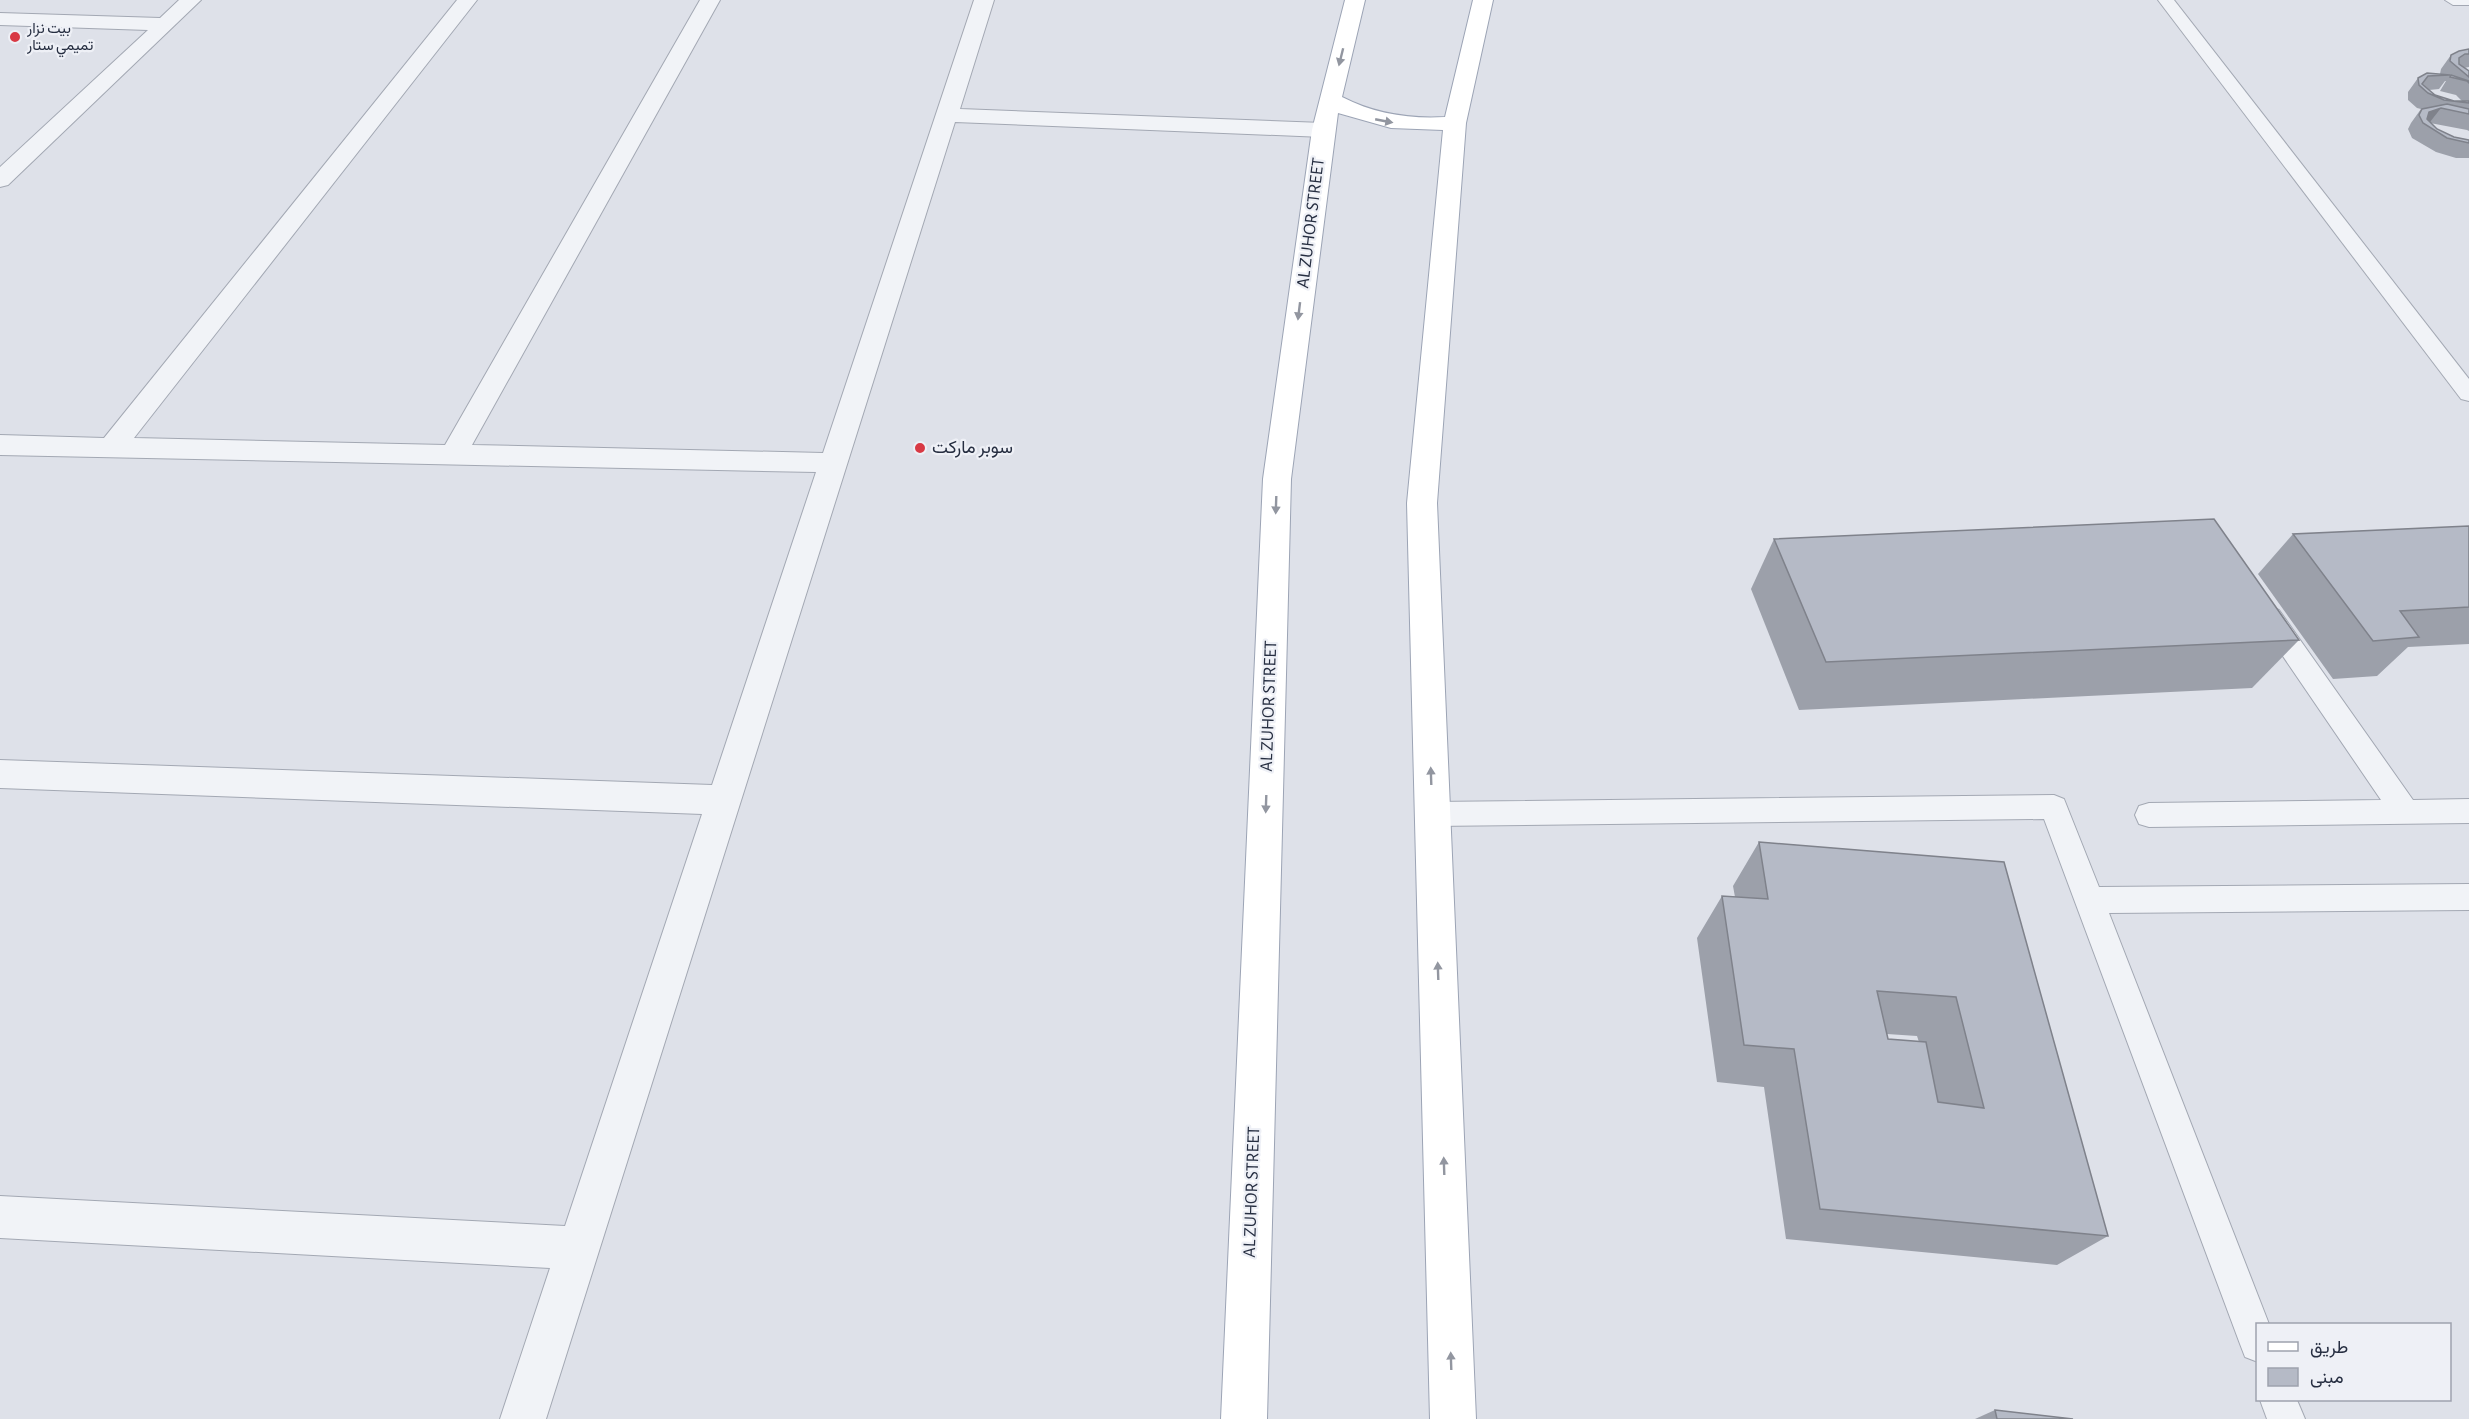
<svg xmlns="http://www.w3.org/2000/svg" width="2469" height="1419" font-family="'Alegreya Sans',Vazirmatn,sans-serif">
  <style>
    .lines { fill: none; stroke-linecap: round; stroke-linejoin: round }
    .lane-casing { stroke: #a3a8b3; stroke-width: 2 }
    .street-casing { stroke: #a3a8b3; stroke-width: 2 }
    .primary-casing { stroke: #9ca4b5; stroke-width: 2 }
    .lane { fill: #f1f3f7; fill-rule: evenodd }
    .street { fill: #f1f3f7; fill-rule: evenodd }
    .primary { fill: #fff; fill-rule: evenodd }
    .wall { fill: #9ca0aa; fill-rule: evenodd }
    .shaded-wall { fill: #7f828b }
    .building { fill: #b5bac6; stroke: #7f828b; stroke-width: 1.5; fill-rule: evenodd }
    .oneway { fill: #9296a0 }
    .poi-dot { fill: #d83944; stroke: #eef0f6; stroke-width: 2 }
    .labels { text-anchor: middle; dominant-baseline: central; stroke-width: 4.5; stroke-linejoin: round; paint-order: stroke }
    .far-poi-label { font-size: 15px; fill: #262e41; stroke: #eef0f6; text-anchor: start }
    .street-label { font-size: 18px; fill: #262e41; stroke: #eef0f6 }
    .poi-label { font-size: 18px; fill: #262e41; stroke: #eef0f6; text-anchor: start }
  </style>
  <rect width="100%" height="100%" fill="#dee1e9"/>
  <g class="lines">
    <defs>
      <g id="lane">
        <polygon points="2158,0 2174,0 2469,379 2469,401 2461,399"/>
        <polygon points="2445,0 2469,0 2469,5 2453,5"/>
        <polygon points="2270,607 2279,610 2413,800 2469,799 2469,823 2149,827 2139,824 2135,815 2139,806 2149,803 2381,800 2261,624 2257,617 2261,610"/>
        <polygon points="2054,795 2064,799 2099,887 2469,884 2469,910 2109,913 2269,1324 2258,1324 2258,1362 2245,1357 2240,1344 2044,819 1433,826 1423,823 1419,814 1423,805 1433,802"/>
        <polygon points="2260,1400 2297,1400 2305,1419 2267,1419"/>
      </g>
      <g id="street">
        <polygon points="179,0 201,0 8,185 0,187 0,167 148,30 0,25 0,13 160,18"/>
        <polygon points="457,0 477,0 134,438 445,445 700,0 720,0 472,445 823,453 974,0 994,0 960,109 1323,123 1331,125 1334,130 1331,135 1323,137 955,122 546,1419 500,1419 550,1268 0,1238 0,1196 565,1226 702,814 0,788 0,760 712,785 816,472 0,455 0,435 104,438"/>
      </g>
      <path id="primary" d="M1345 0H1365L1342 97C1375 114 1409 119 1445 117L1473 0H1493L1466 123 1437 503 1476 1419H1430L1407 503 1443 130 1391 128 1338 113 1291 479 1267 1419H1221L1263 479 1312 130Z"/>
    </defs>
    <use href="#lane" class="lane-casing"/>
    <use href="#street" class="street-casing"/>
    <use href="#primary" class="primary-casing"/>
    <use href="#lane" class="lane"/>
    <use href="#street" class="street"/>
    <use href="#primary" class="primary"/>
  </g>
  <g class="wall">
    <path d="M2469 49V67L2464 68 2469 71V131L2467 130 2430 123 2437 129 2454 137 2469 140V158H2456L2436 152 2412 138 2408 129 2411 123 2421 109 2417 108 2408 100V92L2418 78 2440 74 2441 69 2451 55ZM2445 81H2446L2440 91 2456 95 2462 101H2454L2435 95 2429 90 2439 89Z"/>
    <polygon points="2469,526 2469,644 2408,647 2377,676 2333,679 2258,574 2293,534"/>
    <polygon points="1774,539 2299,640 2252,688 1799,710 1751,589"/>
    <path d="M1759 842 2004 862 2108 1236 2057 1265 1786 1239 1764 1087 1717 1082 1697 938 1722 896 1735 897 1733 886ZM1887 1034 1917 1036 1919 1042 1888 1039Z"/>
    <polygon points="1995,1410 2073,1419 1975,1419"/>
  </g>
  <polygon class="shaded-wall" points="2441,108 2430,122 2423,123 2429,112"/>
  <g class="building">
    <polygon points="2469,49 2469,54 2465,54 2459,58 2459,64 2469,71 2469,77 2450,61 2451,55 2459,51"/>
    <polygon points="2427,73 2450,75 2428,76 2422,84 2435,95 2454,101 2469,101 2469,103 2444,100 2428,93 2419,85 2418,78"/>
    <polygon points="2451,75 2469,81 2469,83 2467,81 2450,77"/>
    <polygon points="2447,104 2469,109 2469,114 2441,108 2429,112 2427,119 2437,129 2454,137 2469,140 2469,143 2447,138 2423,123 2419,115 2422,109"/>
    <polygon points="2214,519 2299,640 1826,662 1774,539"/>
    <polygon points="2469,526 2469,607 2400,611 2419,637 2373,641 2293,534"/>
    <path d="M1759 842 2004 862 2108 1236 1820 1209 1794 1049 1744 1045 1722 896 1768 899ZM1877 991 1956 997 1984 1108 1938 1102 1926 1042 1888 1039Z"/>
    <polygon points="1995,1410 2073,1419 1997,1419"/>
  </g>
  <defs><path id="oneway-solid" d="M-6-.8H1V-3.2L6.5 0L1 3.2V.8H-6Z" transform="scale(1.5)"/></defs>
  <g class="oneway">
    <use href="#oneway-solid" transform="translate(1341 57) rotate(104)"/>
    <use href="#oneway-solid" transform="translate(1384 121) rotate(11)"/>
    <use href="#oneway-solid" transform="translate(1299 311) rotate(97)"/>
    <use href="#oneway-solid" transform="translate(1276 505) rotate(92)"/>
    <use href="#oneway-solid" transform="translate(1431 776) rotate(-92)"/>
    <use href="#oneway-solid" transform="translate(1266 804) rotate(92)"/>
    <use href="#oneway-solid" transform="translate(1438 971) rotate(-92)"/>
    <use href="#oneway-solid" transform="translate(1444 1166) rotate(-92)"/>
    <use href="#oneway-solid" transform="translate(1451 1361) rotate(-92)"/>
  </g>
  <g class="poi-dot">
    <circle cx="15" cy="37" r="6"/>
    <circle cx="920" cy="448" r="6"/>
  </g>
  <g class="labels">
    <g class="far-poi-label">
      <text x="27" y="28">بيت نزار<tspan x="27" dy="17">تميمي ستار</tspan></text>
    </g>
    <g class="street-label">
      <text transform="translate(1311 223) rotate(-83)">AL ZUHOR STREET</text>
      <text transform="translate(1269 706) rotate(-88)">AL ZUHOR STREET</text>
      <text transform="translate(1252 1192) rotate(-88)">AL ZUHOR STREET</text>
    </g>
    <g class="poi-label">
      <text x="932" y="448">سوبر ماركت</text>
    </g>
  </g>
  <rect x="2256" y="1323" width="195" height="78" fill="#eef0f6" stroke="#9ea2ae" stroke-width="1.5"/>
  <rect x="2268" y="1342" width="30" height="9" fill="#ffffff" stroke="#9ea2ae" stroke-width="1.5"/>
  <text x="2310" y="1353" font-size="18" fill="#262e41">طريق</text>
  <rect x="2268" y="1368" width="30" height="18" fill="#b5bac6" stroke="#9ea2ae" stroke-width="1.5"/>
  <text x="2310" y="1383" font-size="18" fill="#262e41">مبنى</text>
</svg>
